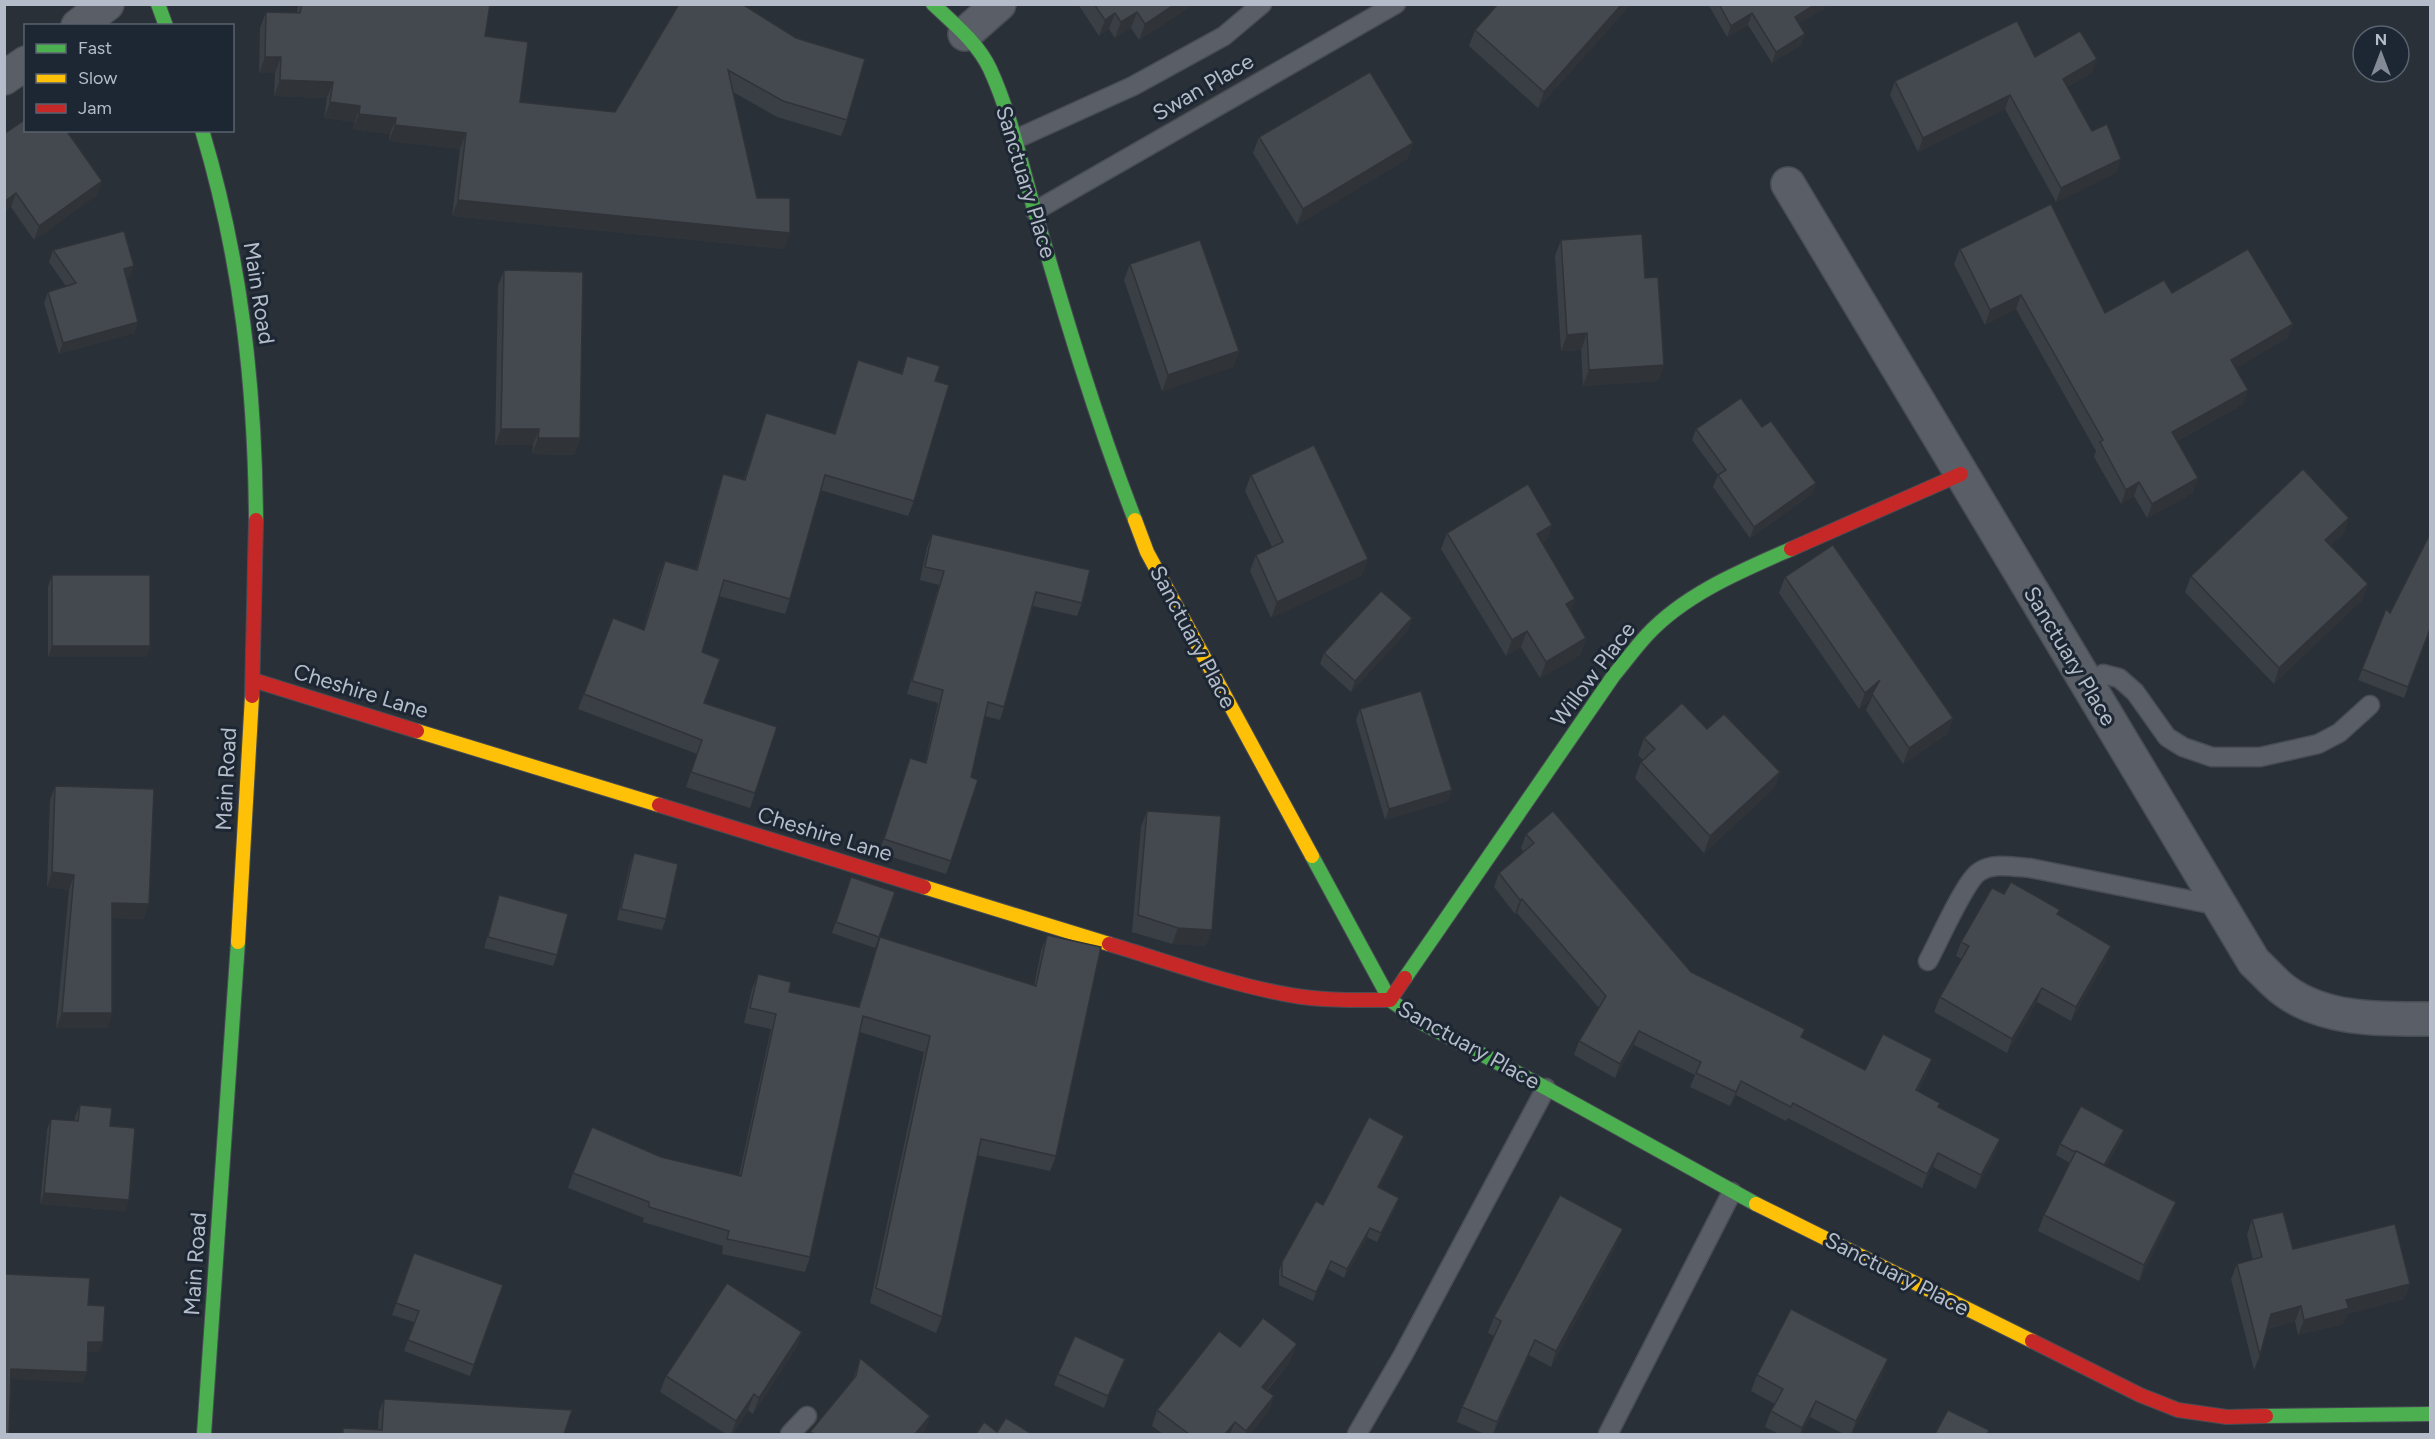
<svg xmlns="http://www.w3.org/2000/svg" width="2435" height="1439" font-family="Figtree,sans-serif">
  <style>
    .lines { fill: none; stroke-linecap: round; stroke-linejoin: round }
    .lane-casing { stroke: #484c53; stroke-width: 21 }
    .street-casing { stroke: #484c53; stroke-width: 36 }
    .fast-casing { stroke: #484c53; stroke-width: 16 }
    .slow-casing { stroke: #484c53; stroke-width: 16 }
    .jam-casing { stroke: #484c53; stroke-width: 16 }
    .lane { stroke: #5a5e66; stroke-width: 18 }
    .street { stroke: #5a5e66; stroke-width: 33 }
    .fast { stroke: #4caf50; stroke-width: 14 }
    .slow { stroke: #ffc107; stroke-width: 14 }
    .jam { stroke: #c62828; stroke-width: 14 }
    .wall { fill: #3a3f45 }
    .shaded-wall { fill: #303338 }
    .building { fill: #444950; stroke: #303338; stroke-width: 1.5 }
    .labels { text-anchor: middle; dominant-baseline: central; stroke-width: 6; stroke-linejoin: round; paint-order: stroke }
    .street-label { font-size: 22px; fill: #b4bcc9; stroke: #1d2633 }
  </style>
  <rect width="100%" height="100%" fill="#2a3038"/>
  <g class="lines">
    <defs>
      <g id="lane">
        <polyline points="1016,139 1133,86 1224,36 1262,4"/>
        <polyline points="1035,211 1396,4"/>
        <polyline points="2086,683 2103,674 2119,678 2135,692 2167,737 2183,747 2212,757 2260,757 2318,744 2339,733 2370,705"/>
        <path d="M1928 961C1938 943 1965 881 1979 872 1993 862 2014 867 2030 868L2220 906"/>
        <polyline points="790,1434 807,1416"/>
        <polyline points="1357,1434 1403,1355 1546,1088"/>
        <polyline points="1608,1434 1732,1192"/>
      </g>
      <g id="street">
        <polyline points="78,26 107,4"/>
        <polyline points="965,34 999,4"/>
        <polyline points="4,78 26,63"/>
        <path d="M1788 184 2254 962C2264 971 2274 983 2285 991 2326 1021 2382 1019 2430 1019"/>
      </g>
      <g id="fast">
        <polyline points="158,4 166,26"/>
        <path d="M933 4C953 23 978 43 990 69 1011 115 1021 164 1035 212 1065 316 1096 420 1135 520"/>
        <path d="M202 130C241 260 255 385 256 520"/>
        <polyline points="1312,856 1390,1000 1424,1024 1546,1088 1756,1204"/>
        <path d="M1405 978 1614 675C1625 662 1635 648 1647 635 1685 594 1741 571 1791 549"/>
        <polyline points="2266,1416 2430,1414"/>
        <polyline points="204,1434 238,942"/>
      </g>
      <g id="slow">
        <polyline points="1135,520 1147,552 1312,856"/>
        <polyline points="417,731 659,805"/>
        <polyline points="924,887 1109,944"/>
        <polyline points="238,942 252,696"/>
        <polyline points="1756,1204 2032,1341"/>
      </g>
      <g id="jam">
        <polyline points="1791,549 1961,474"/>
        <polyline points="253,680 417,731"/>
        <polyline points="252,696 256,520"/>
        <polyline points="659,805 924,887"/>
        <path d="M1109 944C1169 962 1228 984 1290 995 1323 1001 1357 1000 1390 1000L1405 978"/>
        <polyline points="2032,1341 2140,1395 2178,1410 2227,1417 2266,1416"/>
      </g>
    </defs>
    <use href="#lane" class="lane-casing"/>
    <use href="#street" class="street-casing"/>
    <use href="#fast" class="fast-casing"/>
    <use href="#slow" class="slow-casing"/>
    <use href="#jam" class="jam-casing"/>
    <use href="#lane" class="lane"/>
    <use href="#street" class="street"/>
    <use href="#fast" class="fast"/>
    <use href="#slow" class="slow"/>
    <use href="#jam" class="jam"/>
  </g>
  <g class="wall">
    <polygon points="298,4 490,4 485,36 520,102 615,112 679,4 847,120 841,136 777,117 733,92 757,198 784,249 452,216 460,149 389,141 390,134 353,129 355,122 324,118 327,98 274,96 275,73 259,73 260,28 266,12 297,13"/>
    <polygon points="1078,4 1190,4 1188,8 1139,40 1131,28 1115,38 1109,29 1099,36"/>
    <polygon points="1498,4 1631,4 1538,108 1469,46 1475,30"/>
    <polygon points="1708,4 1825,4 1824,9 1799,23 1805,34 1801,45 1772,63 1748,25 1727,37"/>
    <polygon points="2035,57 2092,73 2067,87 2092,131 2121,159 2116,172 2056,202 2005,109 1918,152 1890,95 1895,81"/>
    <polygon points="4,134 97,195 34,240 11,207"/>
    <polygon points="1259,137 1413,143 1407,159 1297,225 1253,153"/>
    <polygon points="1561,240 1645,278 1664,365 1658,381 1583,386 1581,350 1561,351 1555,256"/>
    <polygon points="1960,249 2105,313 2172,293 2293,324 2287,338 2236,368 2243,404 2177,441 2193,493 2147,518 2134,496 2121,504 2094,457 2096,451 2016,309 1985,325 1954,264"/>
    <polygon points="53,250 130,277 126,278 138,322 134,333 59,354 44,303 48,292 66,286 49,262"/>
    <polygon points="1130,264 1239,351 1233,367 1162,391 1124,280"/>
    <polygon points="504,270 580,438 574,455 532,454 533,445 495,445 498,286"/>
    <polygon points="907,356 935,381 914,501 908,516 820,490 790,599 785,614 719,596 702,652 704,703 755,793 750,808 686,787 697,754 578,709 613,618 643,630 659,575 665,561 696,569 718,489 723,474 744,479 766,413 834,434 858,360 901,373"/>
    <polygon points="1696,429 1816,483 1812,494 1750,538 1713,487 1718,475 1692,440"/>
    <polygon points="1251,475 1362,575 1271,618 1250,571 1256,555 1272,547 1245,491"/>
    <polygon points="2349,518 2343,534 2331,545 2368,584 2362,600 2274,684 2185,592 2191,576"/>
    <polygon points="1552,525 1546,541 1542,543 1575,599 1570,612 1586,638 1580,655 1540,678 1521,647 1506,656 1441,549 1447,533"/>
    <polygon points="932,534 1082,603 1077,616 1033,606 1004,707 1000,720 985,716 951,861 946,874 879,853 906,771 925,763 938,703 907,694 939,585 920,580 927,547"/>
    <polygon points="2430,534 2430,637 2428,636 2404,698 2358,680 2386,609 2390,613"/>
    <polygon points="52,575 150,646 146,657 48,657 48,587"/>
    <polygon points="1785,577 1953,718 1947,734 1903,764 1866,710 1871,699 1859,709 1779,593"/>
    <polygon points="1412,618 1408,630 1351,692 1320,664 1324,653"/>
    <polygon points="1360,709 1448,801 1385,820 1356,720"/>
    <polygon points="1707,729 1780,772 1774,788 1704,853 1635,778 1641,762 1643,760 1638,755 1644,738"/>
    <polygon points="55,786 144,919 112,918 112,1013 107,1028 56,1028 69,890 47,887 50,800"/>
    <polygon points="1147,811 1206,946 1172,944 1132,932 1141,827"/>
    <polygon points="1526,834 1691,972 1802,1038 1865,1070 1932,1059 1927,1073 1918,1091 1939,1107 2000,1139 1995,1153 1976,1189 1933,1167 1922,1188 1788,1118 1786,1121 1736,1095 1730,1106 1690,1087 1695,1075 1634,1045 1615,1078 1574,1055 1579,1041 1599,1008 1517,913 1515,914 1494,887 1499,873 1524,852 1521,848"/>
    <polygon points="634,853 666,919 662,930 617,920 630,864"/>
    <polygon points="851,877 895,892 875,948 832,933"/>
    <polygon points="2004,894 2058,915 2106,960 2071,1021 2037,1002 2007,1053 1934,1012 1940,997 1962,959 1956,956 1961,942"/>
    <polygon points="499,895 557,955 553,966 484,948"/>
    <polygon points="1047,935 1056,1156 1050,1171 977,1155 942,1317 936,1333 870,1303 924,1052 860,1032 810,1257 805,1272 722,1254 723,1246 643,1222 644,1218 568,1188 573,1173 661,1157 739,1175 771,1029 744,1023 752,989 758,974 789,992 858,1007 880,937 1034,986 1041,951"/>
    <polygon points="80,1105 110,1126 129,1200 125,1211 40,1204 47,1130 51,1119 75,1121 75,1117"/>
    <polygon points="2124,1130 2120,1141 2106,1166 2176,1202 2170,1218 2139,1281 2038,1231 2044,1215 2070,1163 2056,1155 2060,1144"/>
    <polygon points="1401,1145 1379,1187 1396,1207 1377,1242 1367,1237 1344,1278 1328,1269 1313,1301 1279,1285 1279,1271 1282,1262 1323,1205"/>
    <polygon points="2252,1219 2293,1249 2410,1284 2404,1299 2347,1314 2343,1324 2298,1335 2295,1321 2267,1329 2260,1355 2254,1370 2231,1279 2237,1264 2253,1260 2247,1235"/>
    <polygon points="1617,1244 1551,1367 1529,1355 1493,1434 1485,1434 1457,1422 1462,1407 1494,1336 1488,1333 1494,1317"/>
    <polygon points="414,1253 503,1285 470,1376 404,1351 414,1322 392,1315"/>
    <polygon points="802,1332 796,1348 753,1414 748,1410 732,1434 726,1434 660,1392 666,1376"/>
    <polygon points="1240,1347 1291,1360 1267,1391 1274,1396 1268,1412 1250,1434 1163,1434 1152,1426 1157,1410"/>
    <polygon points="860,1358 930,1416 925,1430 922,1434 809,1434 810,1432 853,1380"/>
    <polygon points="1125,1359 1104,1408 1054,1385 1058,1374"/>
    <polygon points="1757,1375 1882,1376 1851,1434 1844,1434 1810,1417 1801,1434 1779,1434 1765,1427 1771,1411 1775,1404 1751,1391"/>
    <polygon points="384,1399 564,1434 341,1434 343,1428 378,1430 379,1412"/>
  </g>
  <g class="shaded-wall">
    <polygon points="1175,4 1190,4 1188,8 1139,40 1145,24"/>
    <polygon points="1622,4 1631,4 1538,108 1544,92"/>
    <polygon points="1816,4 1825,4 1824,9 1791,28 1795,17"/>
    <polygon points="1137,12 1131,28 1115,38 1121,22"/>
    <polygon points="1115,13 1109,29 1099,36 1105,20"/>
    <polygon points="1752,13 1748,25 1727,37 1731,26"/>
    <polygon points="1805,34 1801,45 1772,63 1776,52"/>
    <polygon points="265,57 281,57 275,73 259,73"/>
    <polygon points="2097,59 2092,73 2058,92 2063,79"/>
    <polygon points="280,80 333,82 327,98 274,96"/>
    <polygon points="2010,95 2005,109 1918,152 1923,138"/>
    <polygon points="330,102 360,106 355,122 324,118"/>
    <polygon points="359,114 396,118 390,134 353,129"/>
    <polygon points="395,125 466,133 460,149 389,141"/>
    <polygon points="1413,143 1407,159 1297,225 1303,209"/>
    <polygon points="2121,159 2116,172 2056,202 2061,188"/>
    <polygon points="102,181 97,195 34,240 39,226"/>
    <polygon points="16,193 11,207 4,212 4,202"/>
    <polygon points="458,200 790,233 784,249 452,216"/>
    <polygon points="134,266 130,277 120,280 124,269"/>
    <polygon points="2021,295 2016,309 1985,325 1990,310"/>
    <polygon points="138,322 134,333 59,354 63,343"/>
    <polygon points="2293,324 2287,338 2226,374 2231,360"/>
    <polygon points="1587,333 1581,350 1561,351 1567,335"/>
    <polygon points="1239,351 1233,367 1162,391 1168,375"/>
    <polygon points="1664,365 1658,381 1583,386 1589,370"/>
    <polygon points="2248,390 2243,404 2167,446 2172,432"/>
    <polygon points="501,429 539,429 533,445 495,445"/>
    <polygon points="538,438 580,438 574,455 532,454"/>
    <polygon points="2198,478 2193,493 2147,518 2152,504"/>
    <polygon points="2139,482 2134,496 2121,504 2126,490"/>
    <polygon points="1816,483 1812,494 1750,538 1754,527"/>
    <polygon points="2349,518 2343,534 2320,556 2325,540"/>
    <polygon points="1552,525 1546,541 1531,550 1537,534"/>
    <polygon points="1368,559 1362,575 1271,618 1277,602"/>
    <polygon points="2368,584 2362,600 2274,684 2279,668"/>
    <polygon points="1575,599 1569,615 1566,604"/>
    <polygon points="1412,618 1408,630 1351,692 1355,681"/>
    <polygon points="1527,631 1521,647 1506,656 1512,640"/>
    <polygon points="1586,638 1580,655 1540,678 1546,662"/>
    <polygon points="52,646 150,646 146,657 48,657"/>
    <polygon points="1880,680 1871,699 1859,709 1865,693"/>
    <polygon points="1953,718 1947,734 1903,764 1909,748"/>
    <polygon points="1780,772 1774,788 1704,853 1710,836"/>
    <polygon points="1452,790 1448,801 1385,820 1389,809"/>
    <polygon points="52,872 74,875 69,890 47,887"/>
    <polygon points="1522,899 1517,913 1515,914 1520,900"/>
    <polygon points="112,903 149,904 144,919 107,918"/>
    <polygon points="1178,928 1212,930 1206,946 1172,944"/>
    <polygon points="2111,946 2106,960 2071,1021 2076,1007"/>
    <polygon points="2042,988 2037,1002 2007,1053 2012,1039"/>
    <polygon points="62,1013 112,1013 107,1028 56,1028"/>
    <polygon points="1639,1031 1634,1045 1615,1078 1620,1064"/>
    <polygon points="1932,1059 1927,1073 1911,1104 1916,1090"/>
    <polygon points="1741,1081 1736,1095 1730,1106 1736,1092"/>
    <polygon points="2124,1130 2120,1141 2099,1178 2103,1167"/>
    <polygon points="1404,1136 1401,1145 1374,1196 1378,1187"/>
    <polygon points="2000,1139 1995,1153 1976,1189 1981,1175"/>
    <polygon points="1938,1153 1933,1167 1922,1188 1927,1174"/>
    <polygon points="44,1193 129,1200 125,1211 40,1204"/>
    <polygon points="1399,1198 1396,1207 1377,1242 1381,1233"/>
    <polygon points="2176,1202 2170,1218 2139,1281 2144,1265"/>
    <polygon points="1370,1228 1367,1237 1344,1278 1347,1269"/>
    <polygon points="1623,1229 1617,1244 1551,1367 1556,1351"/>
    <polygon points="1331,1261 1328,1269 1313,1301 1316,1292"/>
    <polygon points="2410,1284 2404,1299 2347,1314 2343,1324 2298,1335 2304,1320 2346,1300"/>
    <polygon points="2301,1306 2295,1321 2265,1329 2271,1314"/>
    <polygon points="802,1332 796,1348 753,1414 759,1398"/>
    <polygon points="1535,1340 1529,1355 1492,1434 1497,1422"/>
    <polygon points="88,1342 103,1342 99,1353 85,1352"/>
    <polygon points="1297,1344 1291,1360 1256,1403 1262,1387"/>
    <polygon points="1125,1359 1121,1370 1104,1408 1108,1396"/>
    <polygon points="1888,1359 1882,1376 1851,1434 1856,1421"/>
    <polygon points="11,1369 87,1372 83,1383 7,1379"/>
    <polygon points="754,1394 748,1410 731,1434 736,1421"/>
    <polygon points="1274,1396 1268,1412 1250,1434 1245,1434 1246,1431"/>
    <polygon points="1816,1401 1810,1417 1801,1434 1800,1434 1802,1428"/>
    <polygon points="930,1416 925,1430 922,1434 915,1434"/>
    <polygon points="1235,1422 1230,1434 1225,1434"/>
  </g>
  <g class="building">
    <polygon points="302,4 490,4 485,36 528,42 520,102 615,112 679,4 742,4 796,38 865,59 847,120 783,101 728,70 757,198 790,198 790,233 458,200 466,133 395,125 396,118 359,114 360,106 330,102 333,82 280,80 281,57 265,57 266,12 300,13"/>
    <polygon points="1094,4 1175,4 1145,24 1137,12 1121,22 1115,13 1105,20"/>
    <polygon points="1498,4 1622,4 1544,92 1475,30"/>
    <polygon points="1719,4 1816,4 1795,17 1805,34 1776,52 1752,13 1731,26"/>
    <polygon points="2017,21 2035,57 2080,31 2097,59 2063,79 2092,131 2107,124 2121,159 2061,188 2010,95 1923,138 1895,81"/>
    <polygon points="1370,72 1413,143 1303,209 1259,137"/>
    <polygon points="26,119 26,130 66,130 102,181 39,226 16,193 4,202 4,134"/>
    <polygon points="2051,204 2105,313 2164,280 2172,293 2248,249 2293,324 2231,360 2248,390 2172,432 2198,478 2152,504 2139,482 2126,490 2100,442 2103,440 2021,295 1990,310 1960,249"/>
    <polygon points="124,231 134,266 124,269 138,322 63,343 48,292 76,283 53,250"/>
    <polygon points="1642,234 1645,278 1658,277 1664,365 1589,370 1587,333 1567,335 1561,240"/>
    <polygon points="1200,240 1239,351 1168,375 1130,264"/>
    <polygon points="504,270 583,272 580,438 538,438 539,429 501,429"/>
    <polygon points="907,356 940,366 935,381 949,385 914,501 825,475 790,599 724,580 702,652 720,659 704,703 777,727 755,793 691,772 702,740 584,694 613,618 644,630 665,561 697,570 723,474 745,480 766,413 835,434 858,360 902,374"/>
    <polygon points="1741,398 1762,427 1771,421 1816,483 1754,527 1718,475 1726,470 1696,429"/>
    <polygon points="1314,445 1368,559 1277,602 1256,555 1283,542 1251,475"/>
    <polygon points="2303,469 2349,518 2325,540 2368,584 2279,668 2191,576"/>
    <polygon points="1528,484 1552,525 1537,534 1575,599 1566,604 1586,638 1546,662 1527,631 1512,640 1447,533"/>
    <polygon points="932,534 1090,570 1082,603 1036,592 1004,707 988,702 971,777 978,780 951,861 884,839 910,758 926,763 943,690 912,681 944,571 925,567"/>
    <polygon points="2430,534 2430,629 2408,687 2362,669 2386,609 2390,613"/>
    <polygon points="1833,545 1953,718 1909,748 1872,694 1880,680 1865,693 1785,577"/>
    <rect x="52" y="575" width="98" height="71"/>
    <polygon points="1381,591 1412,618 1355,681 1324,653"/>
    <polygon points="1421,691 1452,790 1389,809 1360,709"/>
    <polygon points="1682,703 1707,729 1724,714 1780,772 1710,836 1641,762 1655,749 1644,738"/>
    <polygon points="55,786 154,789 149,904 112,903 112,1013 62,1013 74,875 52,872"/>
    <polygon points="1147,811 1221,816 1212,930 1178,928 1138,915"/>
    <polygon points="1553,811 1691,972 1805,1029 1801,1037 1865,1070 1883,1034 1932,1059 1916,1090 1940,1103 1938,1107 2000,1139 1981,1175 1938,1153 1927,1174 1793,1103 1791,1107 1741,1081 1736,1092 1696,1073 1701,1062 1639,1031 1620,1064 1579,1041 1606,996 1522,899 1520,900 1499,873 1534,843 1526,834"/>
    <polygon points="634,853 678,864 666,919 621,909"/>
    <polygon points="851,877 895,892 879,937 836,922"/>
    <polygon points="2011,882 2060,910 2057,914 2111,946 2076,1007 2042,988 2012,1039 1940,997 1969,946 1961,942 1992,888 2004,894"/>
    <polygon points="499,895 568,914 557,955 488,937"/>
    <polygon points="1047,935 1101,947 1056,1156 981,1139 942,1317 876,1288 930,1036 863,1016 810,1257 727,1239 729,1231 649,1207 649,1202 573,1173 592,1127 661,1157 741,1176 776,1014 750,1008 758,974 791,982 789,992 859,1007 880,937 1036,986"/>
    <polygon points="80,1105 112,1108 110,1126 135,1128 129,1200 44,1193 51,1119 78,1121"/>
    <polygon points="2081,1106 2124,1130 2104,1165 2076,1151 2075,1152 2060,1144"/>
    <polygon points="1369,1117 1404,1136 1378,1187 1399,1198 1381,1233 1370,1228 1347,1269 1331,1261 1316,1292 1282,1276 1282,1262 1316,1201 1323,1205"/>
    <polygon points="2076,1151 2176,1202 2144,1265 2044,1215"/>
    <polygon points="1560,1195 1623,1229 1556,1351 1535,1340 1497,1422 1462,1407 1501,1321 1494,1317"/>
    <polygon points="2283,1212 2293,1249 2395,1224 2410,1284 2346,1300 2349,1308 2304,1320 2301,1306 2271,1314 2260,1355 2237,1264 2262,1257 2252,1219"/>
    <polygon points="414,1253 503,1285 474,1365 408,1340 419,1311 396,1303"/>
    <polygon points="4,1274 90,1278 88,1305 105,1306 103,1342 88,1342 87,1372 11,1369 9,1434 4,1434"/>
    <polygon points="727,1283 802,1332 759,1398 754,1394 736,1421 666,1376"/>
    <polygon points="1791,1309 1888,1359 1856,1421 1816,1401 1802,1428 1771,1411 1783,1389 1757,1375"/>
    <polygon points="1263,1318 1297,1344 1262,1387 1274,1396 1246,1431 1235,1422 1225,1434 1189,1434 1157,1410 1219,1331 1240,1347"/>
    <polygon points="1075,1336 1125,1359 1108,1396 1058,1374"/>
    <polygon points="860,1358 930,1416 915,1434 810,1434 812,1433 810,1432 856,1376"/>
    <polygon points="384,1399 572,1410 564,1434 343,1434 343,1428 382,1430"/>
    <polygon points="1948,1410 1989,1430 1987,1434 1935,1434"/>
    <polygon points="1006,1418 1032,1434 976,1434 984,1422 997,1432"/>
  </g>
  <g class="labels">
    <g class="street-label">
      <text transform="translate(1203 87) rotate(-30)">Swan Place</text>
      <text transform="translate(1026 182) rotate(73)">Sanctuary Place</text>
      <text transform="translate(259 293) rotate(81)">Main Road</text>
      <text transform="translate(1193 637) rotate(62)">Sanctuary Place</text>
      <text transform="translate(2070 656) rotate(59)">Sanctuary Place</text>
      <text transform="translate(1593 674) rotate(-53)">Willow Place</text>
      <text transform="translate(361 691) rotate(17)">Cheshire Lane</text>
      <text transform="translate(226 779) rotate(-87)">Main Road</text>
      <text transform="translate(825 834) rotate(17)">Cheshire Lane</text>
      <text transform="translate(1469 1045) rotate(29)">Sanctuary Place</text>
      <text transform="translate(195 1264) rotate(-86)">Main Road</text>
      <text transform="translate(1897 1274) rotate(27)">Sanctuary Place</text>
    </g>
  </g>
  <rect width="2435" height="1439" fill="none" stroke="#b4bcc9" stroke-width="12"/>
  <rect x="24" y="24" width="210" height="108" fill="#1d2633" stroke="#59626f" stroke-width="1.5"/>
  <rect x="36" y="44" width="30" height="9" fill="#4caf50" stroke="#59626f" stroke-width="1.5"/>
  <text x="78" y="54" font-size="18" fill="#b4bcc9">Fast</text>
  <rect x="36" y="74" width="30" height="9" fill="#ffc107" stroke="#59626f" stroke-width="1.5"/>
  <text x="78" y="84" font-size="18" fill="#b4bcc9">Slow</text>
  <rect x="36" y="104" width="30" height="9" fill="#c62828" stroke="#59626f" stroke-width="1.5"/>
  <text x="78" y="114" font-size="18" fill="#b4bcc9">Jam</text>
  <g transform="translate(2381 54)"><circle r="28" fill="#1d2633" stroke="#59626f" stroke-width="1.5"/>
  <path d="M0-4.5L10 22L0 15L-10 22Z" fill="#848b96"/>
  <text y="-9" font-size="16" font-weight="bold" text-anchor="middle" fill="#b4bcc9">N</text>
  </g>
</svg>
